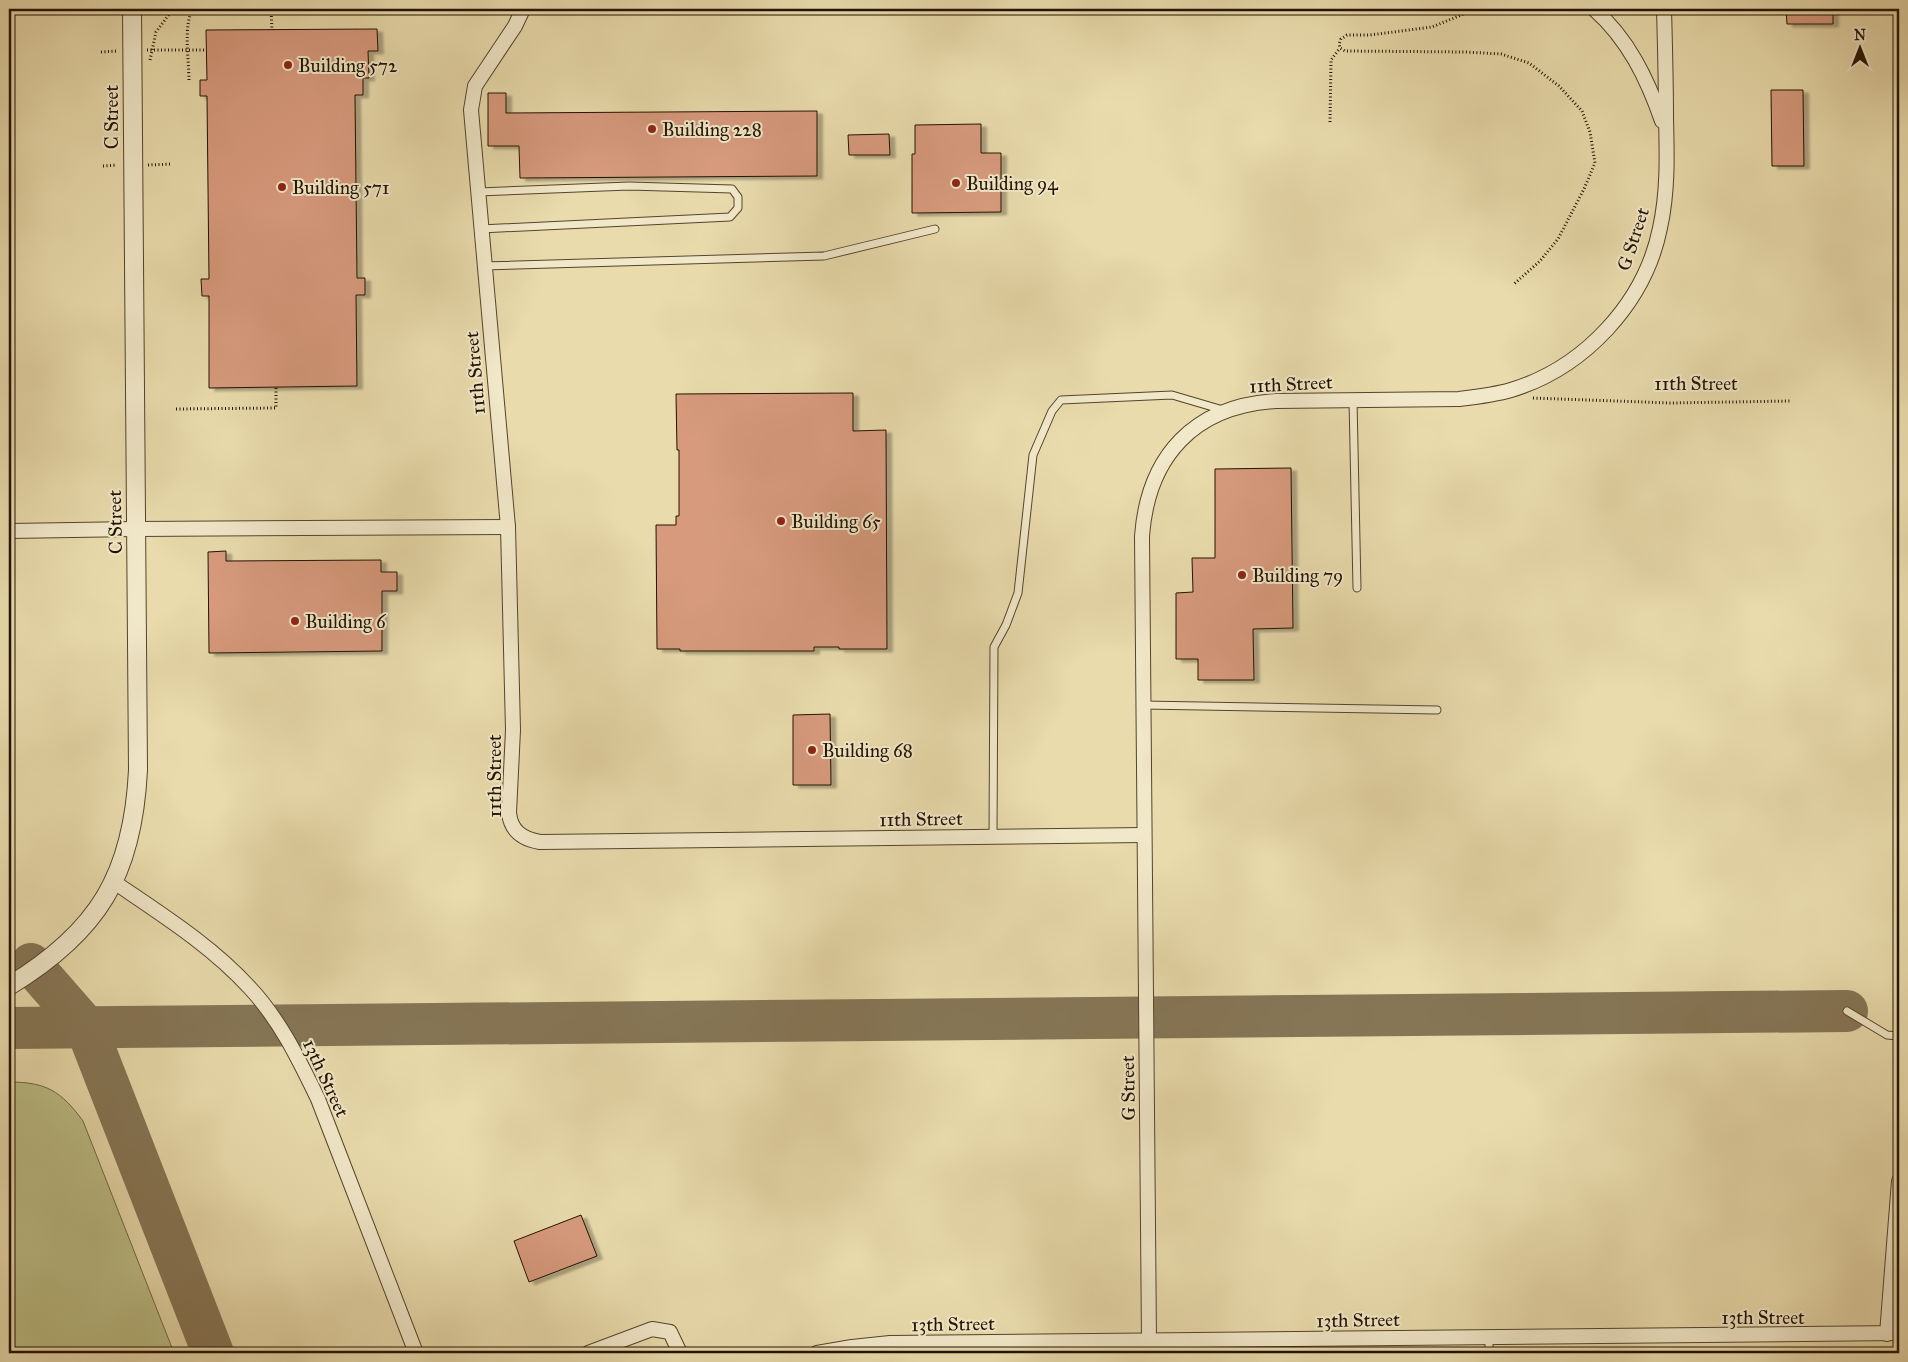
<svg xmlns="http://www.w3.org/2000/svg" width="1908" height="1362" font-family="'IM FELL Great Primer',serif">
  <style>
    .green { fill: #bcbe86; stroke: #6f6843 }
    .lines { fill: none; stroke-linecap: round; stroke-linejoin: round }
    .taxiway { stroke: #867656; stroke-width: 42 }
    .building { fill: #d79a7d; stroke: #221200; filter: url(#shadow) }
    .service-casing { stroke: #54442b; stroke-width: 9 }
    .minor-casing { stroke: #54442b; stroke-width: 16 }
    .tertiary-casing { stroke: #54442b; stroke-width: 20 }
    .path { stroke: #221200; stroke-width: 3; stroke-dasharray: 1 2.5; stroke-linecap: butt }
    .service { stroke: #f1e8c9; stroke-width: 7 }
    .minor { stroke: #f1e8c9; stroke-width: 14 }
    .tertiary { stroke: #f1e8c9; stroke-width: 18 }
    .poi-dot { fill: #8f2418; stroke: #f1e8c9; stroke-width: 2 }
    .labels { text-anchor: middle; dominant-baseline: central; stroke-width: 4; stroke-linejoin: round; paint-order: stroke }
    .poi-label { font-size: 19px; fill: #221200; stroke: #f1e8c9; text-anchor: start }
    .street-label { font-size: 19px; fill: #221200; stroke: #f1e8c9 }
  </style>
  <defs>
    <filter id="shadow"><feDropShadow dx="5.5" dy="3" stdDeviation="1" flood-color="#0004"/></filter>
  </defs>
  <rect width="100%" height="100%" fill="#e9dbac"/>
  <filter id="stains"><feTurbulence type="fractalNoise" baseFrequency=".004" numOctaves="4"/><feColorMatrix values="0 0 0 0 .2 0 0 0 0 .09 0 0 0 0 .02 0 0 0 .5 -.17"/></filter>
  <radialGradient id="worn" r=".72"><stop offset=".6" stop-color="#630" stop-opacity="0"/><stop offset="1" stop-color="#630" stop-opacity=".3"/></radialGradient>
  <path class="green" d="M9 1082C46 1082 61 1091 83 1121L174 1353H9Z"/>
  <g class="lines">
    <g class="taxiway">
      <polyline points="31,964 86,1027 213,1353"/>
      <polyline points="9,1028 1847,1011"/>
    </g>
  </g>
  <g class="building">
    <polygon points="1833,9 1833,24 1787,24 1786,10"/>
    <polygon points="377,29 378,51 368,51 369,78 363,78 363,95 355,95 357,278 365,278 365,295 356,295 357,386 209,388 209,296 202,296 201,279 209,279 207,96 200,96 200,80 207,80 206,30"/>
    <polygon points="1771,90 1803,90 1804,166 1772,166"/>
    <polygon points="488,93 506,93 506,113 817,111 817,176 520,178 519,146 488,146"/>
    <polygon points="981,124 981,153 1001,153 1001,212 912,213 912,154 915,154 915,125"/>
    <polygon points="889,134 890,155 849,155 848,135"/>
    <polygon points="853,393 853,431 886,430 887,649 839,649 839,647 814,647 814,651 680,651 680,649 657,649 656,525 676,525 676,516 679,516 679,450 677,450 676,394"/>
    <polygon points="1291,468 1293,628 1253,629 1254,680 1198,680 1198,659 1176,659 1176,593 1193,592 1192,558 1215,558 1215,469"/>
    <polygon points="226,551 226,561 381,560 381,572 397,572 397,591 382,591 382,651 209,653 208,552"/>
    <polygon points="830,714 831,785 793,785 793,715"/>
    <polygon points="581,1215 597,1256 529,1282 514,1241"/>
  </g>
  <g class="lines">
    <defs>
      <g id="service">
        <polyline points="478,192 629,186 732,189 738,197 738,208 730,217 481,229"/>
        <polyline points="484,266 824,256 935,229"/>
        <polyline points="1353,400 1357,588"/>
        <polyline points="1143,705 1437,710"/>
        <polyline points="993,837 994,647 1006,625 1018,593 1033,455 1052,411 1061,400 1172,395 1223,410"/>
        <polyline points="1847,1011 1887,1035 1899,1036"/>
        <polyline points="1489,1338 1489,1353"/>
      </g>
      <g id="minor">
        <path d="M523 9 515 26 475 86 471 110 508 527 513 730 509 813C511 831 522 839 540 842L1144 835"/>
        <path d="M1594 9C1628 39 1647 78 1662 121"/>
        <polyline points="9,531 136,529 508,527"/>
        <path d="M114 882C161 914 212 946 250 988 280 1020 299 1060 318 1099L416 1353"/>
        <polyline points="1887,1334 1899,1181"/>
        <path d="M1149 1341 1142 536C1148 456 1194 406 1276 401L1459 399C1476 397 1494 395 1511 390 1584 368 1645 303 1660 228 1668 192 1667 155 1666 118 1666 82 1665 45 1664 9"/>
        <polyline points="588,1353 652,1329 670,1332 680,1353"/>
        <polyline points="817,1353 852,1347 890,1343 1899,1333"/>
      </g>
      <path id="tertiary" d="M9 986C98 932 133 875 138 770L132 9"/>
    </defs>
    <use href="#service" class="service-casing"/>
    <use href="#minor" class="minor-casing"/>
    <use href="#tertiary" class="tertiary-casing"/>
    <g class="path">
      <polyline points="271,9 272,30"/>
      <polyline points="1476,9 1432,27 1370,35 1347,35 1341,39 1339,44 1340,48 1345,51 1466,52 1501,54 1529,63 1559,86 1582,111 1590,132 1595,163 1584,189 1558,239 1540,261 1514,284"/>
      <polyline points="147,50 206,50"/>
      <polyline points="101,52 118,51"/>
      <polyline points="150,60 156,32 173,9"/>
      <path d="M189 80C189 61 183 24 193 9"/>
      <polyline points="1330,122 1331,60 1340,48"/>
      <polyline points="148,165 172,164"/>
      <polyline points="103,166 117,165"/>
      <polyline points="1533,398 1670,403 1790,401"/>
      <polyline points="176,409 276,408 276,387"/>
    </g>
    <use href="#service" class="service"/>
    <use href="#minor" class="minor"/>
    <use href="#tertiary" class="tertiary"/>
  </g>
  <g class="poi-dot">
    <circle cx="288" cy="65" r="5"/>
    <circle cx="652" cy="129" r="5"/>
    <circle cx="956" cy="183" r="5"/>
    <circle cx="282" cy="187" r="5"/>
    <circle cx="781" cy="521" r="5"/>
    <circle cx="1242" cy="575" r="5"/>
    <circle cx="295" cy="621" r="5"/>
    <circle cx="812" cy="750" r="5"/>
  </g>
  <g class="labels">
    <g class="poi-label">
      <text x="298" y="65">Building 572</text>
      <text x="662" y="129">Building 228</text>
      <text x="966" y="183">Building 94</text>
      <text x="292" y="187">Building 571</text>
      <text x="791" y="521">Building 65</text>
      <text x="1252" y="575">Building 79</text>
      <text x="305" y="621">Building 6</text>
      <text x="822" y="750">Building 68</text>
    </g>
    <g class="street-label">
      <text transform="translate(111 117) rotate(-90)">C Street</text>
      <text transform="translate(1633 239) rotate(-72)">G Street</text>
      <text transform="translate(475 373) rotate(-95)">11th Street</text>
      <text x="1696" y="383">11th Street</text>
      <text transform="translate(1291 384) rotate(-3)">11th Street</text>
      <text transform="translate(115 522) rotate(-91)">C Street</text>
      <text transform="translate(494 776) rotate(-90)">11th Street</text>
      <text transform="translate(921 819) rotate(-1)">11th Street</text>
      <text transform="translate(326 1078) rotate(65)">13th Street</text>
      <text transform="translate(1128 1088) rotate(-91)">G Street</text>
      <text x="1763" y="1317">13th Street</text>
      <text transform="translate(1358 1320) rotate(-1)">13th Street</text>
      <text transform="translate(953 1324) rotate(-1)">13th Street</text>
    </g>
  </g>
  <rect width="1908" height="1362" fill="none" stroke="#e9dbac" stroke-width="30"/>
  <rect x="10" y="10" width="1888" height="1342" fill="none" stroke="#221200" stroke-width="2.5"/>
  <rect x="15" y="15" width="1878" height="1332" fill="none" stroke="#221200"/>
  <g transform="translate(1860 48)" stroke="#f1e8c9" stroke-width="4" paint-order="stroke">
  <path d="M0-4L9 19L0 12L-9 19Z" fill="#221200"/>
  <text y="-8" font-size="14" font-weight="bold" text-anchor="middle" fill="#221200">N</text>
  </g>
  <rect width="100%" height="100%" filter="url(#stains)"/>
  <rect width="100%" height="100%" fill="url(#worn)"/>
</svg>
